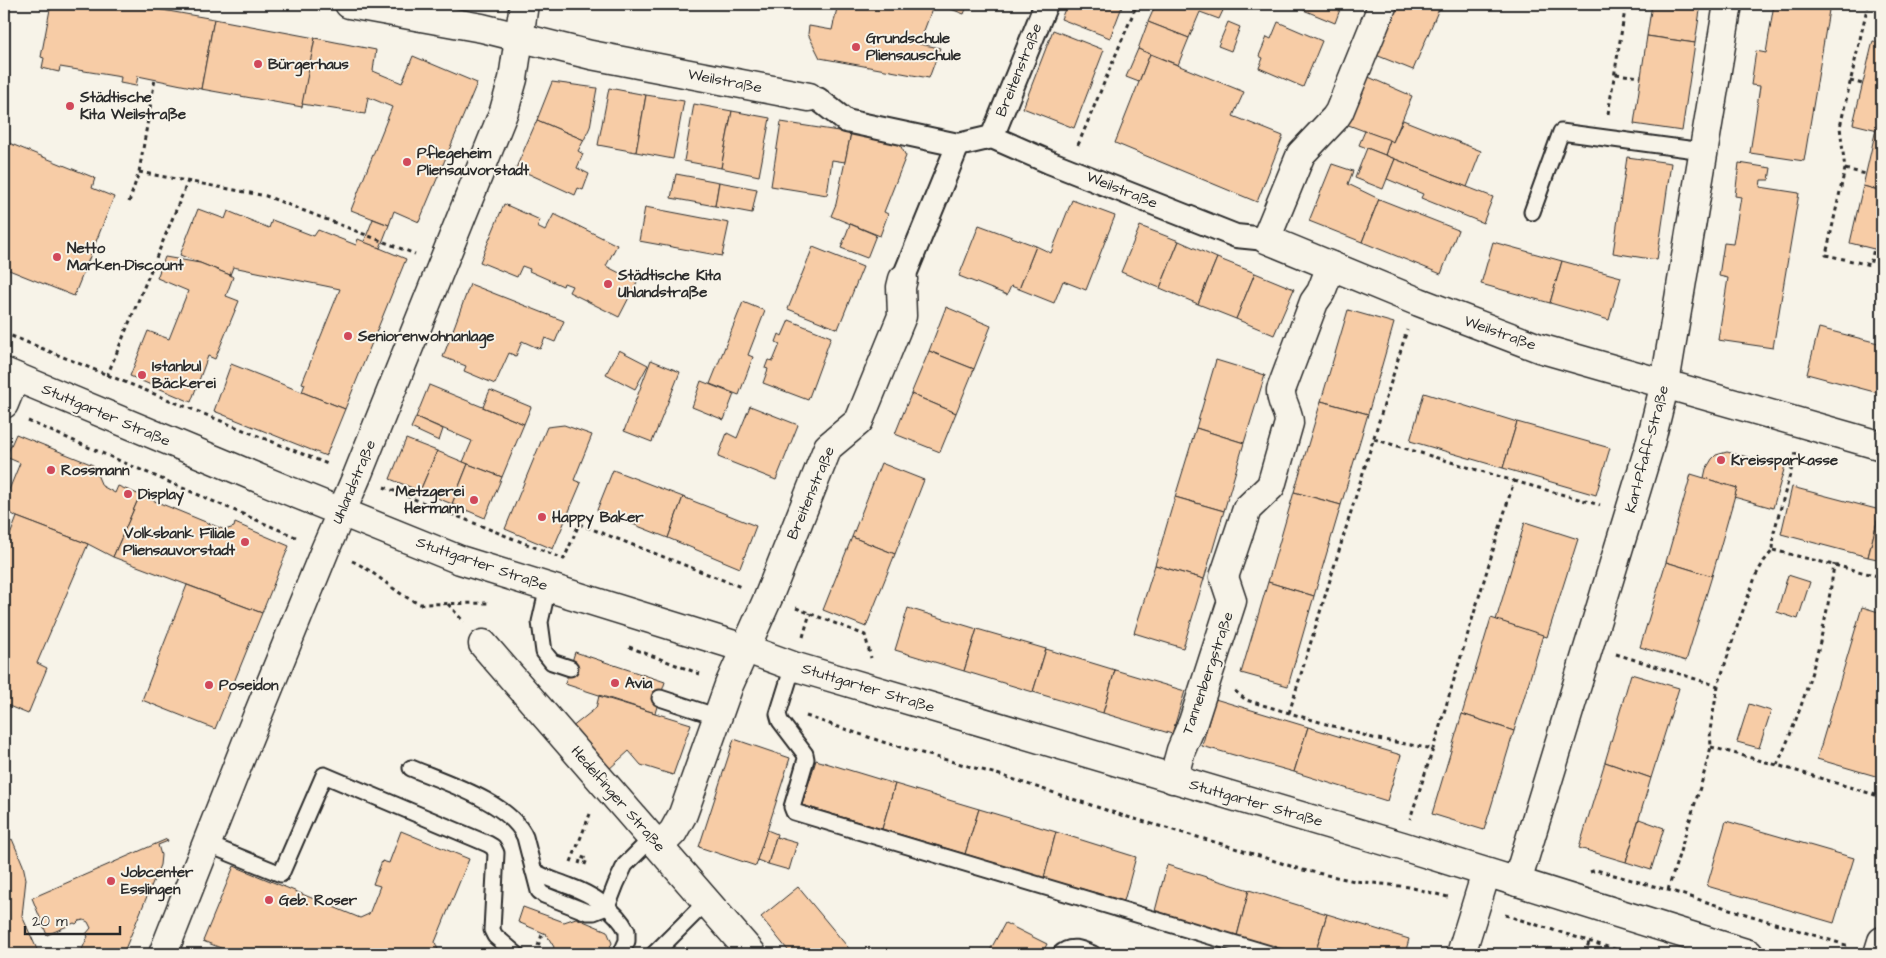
<svg xmlns="http://www.w3.org/2000/svg" width="1886" height="958" font-family="'Architects Daughter',sans-serif">
  <style>
    .building { fill: #f7cca6; stroke: #2b2b2b }
    .lines { fill: none; stroke-linecap: round; stroke-linejoin: round }
    .service-casing { stroke: #2b2b2b; stroke-width: 19 }
    .pedestrian-casing { stroke: #2b2b2b; stroke-width: 26 }
    .minor-casing { stroke: #2b2b2b; stroke-width: 31 }
    .tertiary-casing { stroke: #2b2b2b; stroke-width: 31 }
    .path { stroke: #2b2b2b; stroke-width: 3; stroke-dasharray: 4 4; stroke-linecap: butt }
    .service { stroke: #f7f3e8; stroke-width: 15 }
    .pedestrian { stroke: #f7f3e8; stroke-width: 22 }
    .minor { stroke: #f7f3e8; stroke-width: 28 }
    .tertiary { stroke: #f7f3e8; stroke-width: 28 }
    .poi-dot { fill: #d1495b; stroke: #f7f3e8; stroke-width: 2 }
    .labels { text-anchor: middle; dominant-baseline: central; stroke-width: 4; stroke-linejoin: round; paint-order: stroke }
    .poi-label { font-size: 15px; font-weight: bold; fill: #2b2b2b; stroke: #f7f3e8; text-anchor: start }
    .street-label { font-size: 15px; fill: #2b2b2b; stroke: #f7f3e8 }
  </style>
  <rect width="100%" height="100%" fill="#f7f3e8"/>
  <filter id="ink" filterUnits="userSpaceOnUse"><feTurbulence type="fractalNoise" baseFrequency=".02" numOctaves="2"/><feDisplacementMap in="SourceGraphic" scale="10" xChannelSelector="R" yChannelSelector="G"/><feConvolveMatrix kernelMatrix="1 2 1 2 8 2 1 2 1" color-interpolation-filters="sRGB"/></filter>
  <g filter="url(#ink)">
    <g class="building">
      <polygon points="51,4 128,4 214,19 201,89 138,76 136,86 120,83 121,77 60,67 59,72 42,68 44,58 41,57"/>
      <polygon points="838,4 934,4 919,44 940,48 929,78 820,58 808,34 809,26 832,30"/>
      <polygon points="938,4 968,4 964,14"/>
      <polygon points="1067,4 1123,4 1110,38 1061,19"/>
      <polygon points="1156,4 1226,4 1219,19 1200,12 1189,38 1148,22"/>
      <polygon points="1289,4 1342,4 1335,23"/>
      <polygon points="1392,4 1441,4 1413,70 1371,53"/>
      <polygon points="1652,4 1701,4 1695,43 1647,36"/>
      <polygon points="1774,4 1830,4 1804,161 1750,153 1760,86 1751,85 1756,51 1766,53"/>
      <polygon points="214,19 315,38 302,107 201,89"/>
      <polygon points="1148,22 1189,38 1178,65 1138,49"/>
      <polygon points="1228,22 1240,27 1231,51 1218,46"/>
      <polygon points="1278,22 1322,41 1303,87 1259,68 1263,58 1259,56 1267,37 1271,39"/>
      <polygon points="1053,30 1104,50 1074,128 1023,108"/>
      <polygon points="1647,36 1695,43 1682,131 1634,124"/>
      <polygon points="315,38 376,50 373,71 402,83 413,56 477,83 419,222 394,211 389,225 351,210 392,107 368,97 365,114 302,104"/>
      <polygon points="1873,41 1882,43 1882,131 1853,124"/>
      <polygon points="1138,49 1150,54 1139,82 1126,77"/>
      <polygon points="1150,54 1244,92 1233,116 1283,136 1257,202 1115,143"/>
      <polygon points="1364,75 1412,96 1393,142 1346,124"/>
      <polygon points="552,82 597,88 590,127 584,140 537,120"/>
      <polygon points="609,88 646,95 636,152 598,145"/>
      <polygon points="646,95 684,101 673,159 636,152"/>
      <polygon points="694,104 732,111 721,168 684,161"/>
      <polygon points="732,111 770,118 759,176 721,168"/>
      <polygon points="537,120 584,140 578,151 583,154 577,168 589,174 583,190 578,188 575,195 516,168"/>
      <polygon points="1403,120 1481,151 1467,187 1385,155 1390,140 1393,142"/>
      <polygon points="781,122 851,133 845,162 832,160 827,195 771,186"/>
      <polygon points="1876,129 1882,131 1882,191 1863,186"/>
      <polygon points="1365,131 1390,140 1385,155 1359,145"/>
      <polygon points="851,133 900,145 906,156 884,212 888,214 880,236 831,216 836,204"/>
      <polygon points="4,141 95,178 92,188 114,197 74,296 4,268"/>
      <polygon points="1367,148 1395,159 1383,189 1355,178"/>
      <polygon points="1627,157 1671,163 1657,260 1613,253"/>
      <polygon points="1395,159 1493,197 1483,223 1421,198 1423,194 1387,179"/>
      <polygon points="1739,163 1771,168 1769,180 1761,180 1760,187 1799,193 1773,348 1718,340 1728,278 1719,276 1724,243 1733,244 1741,197 1735,196"/>
      <polygon points="1332,164 1353,171 1348,184 1379,199 1362,242 1309,221"/>
      <polygon points="676,174 719,182 715,206 671,198"/>
      <polygon points="719,182 757,189 752,213 715,206"/>
      <polygon points="1863,186 1882,191 1882,251 1850,243"/>
      <polygon points="1379,199 1458,230 1441,274 1362,242"/>
      <polygon points="1072,200 1115,216 1086,290 1063,281 1054,303 1019,289 1036,246 1051,253"/>
      <polygon points="504,204 540,220 537,227 545,231 554,214 617,245 606,266 637,282 619,317 569,292 572,286 564,283 563,286 529,271 530,269 522,266 517,277 480,262"/>
      <polygon points="645,207 729,223 722,256 639,241"/>
      <polygon points="198,209 225,219 228,211 269,228 272,220 314,236 318,230 356,245 358,239 406,259 345,409 302,392 305,384 302,383 340,289 233,267 230,275 180,255"/>
      <polygon points="373,219 389,225 380,248 364,242"/>
      <polygon points="850,224 876,235 867,258 841,248"/>
      <polygon points="979,225 1036,246 1019,289 1011,286 1007,295 959,276"/>
      <polygon points="1140,226 1179,241 1160,288 1121,272"/>
      <polygon points="1179,241 1217,258 1198,304 1160,288"/>
      <polygon points="1493,242 1562,261 1550,303 1481,284"/>
      <polygon points="813,247 863,267 838,329 788,309"/>
      <polygon points="165,257 200,263 230,275 233,277 226,296 239,301 215,359 208,356 191,402 130,376 148,331 169,339 188,291 157,278"/>
      <polygon points="1217,258 1255,273 1236,319 1198,304"/>
      <polygon points="1562,261 1621,277 1609,320 1550,303"/>
      <polygon points="1255,273 1294,289 1274,335 1236,319"/>
      <polygon points="470,284 564,321 555,342 545,338 540,349 522,341 516,356 509,353 495,384 464,371 466,366 443,357"/>
      <polygon points="743,302 765,311 748,355 753,357 739,395 710,384"/>
      <polygon points="946,307 991,326 974,369 929,351"/>
      <polygon points="1348,310 1394,323 1368,414 1321,401"/>
      <polygon points="789,320 831,337 808,400 763,383 768,369 765,368 768,360 773,361 780,344 776,342 779,334 782,336"/>
      <polygon points="1819,328 1882,344 1882,394 1807,374"/>
      <polygon points="619,350 648,365 635,389 606,374"/>
      <polygon points="929,351 974,369 956,413 911,394"/>
      <polygon points="651,360 680,372 652,442 624,431"/>
      <polygon points="1216,360 1265,375 1244,443 1196,428"/>
      <polygon points="231,364 345,409 326,456 214,411"/>
      <polygon points="701,381 734,394 724,420 692,407"/>
      <polygon points="429,385 524,424 502,477 463,462 472,441 416,417"/>
      <polygon points="490,390 531,407 524,424 483,407"/>
      <polygon points="1424,393 1517,422 1503,468 1410,441"/>
      <polygon points="911,394 956,413 940,452 895,434"/>
      <polygon points="1321,401 1368,414 1341,505 1294,492"/>
      <polygon points="750,406 798,425 776,480 718,457 727,433 737,438"/>
      <polygon points="416,417 443,429 439,441 411,428"/>
      <polygon points="1517,422 1610,448 1596,495 1503,468"/>
      <polygon points="564,425 592,435 574,480 581,483 553,549 505,529 547,427"/>
      <polygon points="1196,428 1244,443 1224,511 1175,497"/>
      <polygon points="16,434 93,465 102,486 115,493 118,486 140,495 113,557 88,544 17,517 4,509 4,502 20,463 6,457"/>
      <polygon points="406,439 437,451 420,491 390,479"/>
      <polygon points="437,451 468,464 452,504 420,491"/>
      <polygon points="1727,452 1785,466 1773,508 1734,497 1737,488 1704,478 1706,469 1712,459 1716,455"/>
      <polygon points="881,463 924,480 895,554 852,537"/>
      <polygon points="468,464 502,477 485,518 452,504"/>
      <polygon points="613,470 683,497 668,538 597,510"/>
      <polygon points="1691,474 1737,488 1712,576 1666,562"/>
      <polygon points="1792,487 1880,510 1868,557 1781,534"/>
      <polygon points="1294,492 1341,505 1314,596 1268,582"/>
      <polygon points="140,495 225,530 234,527 235,523 289,546 262,613 113,557"/>
      <polygon points="683,497 756,526 740,568 668,538"/>
      <polygon points="1175,497 1224,511 1204,579 1155,565"/>
      <polygon points="1880,510 1882,511 1882,560 1868,557"/>
      <polygon points="17,517 88,544 37,663 47,668 28,714 4,704 4,551"/>
      <polygon points="1525,522 1578,539 1547,637 1496,620"/>
      <polygon points="852,537 895,554 866,627 823,610"/>
      <polygon points="1666,562 1712,576 1686,661 1640,647"/>
      <polygon points="1155,565 1204,579 1183,648 1134,633"/>
      <polygon points="1788,575 1810,582 1798,619 1777,612"/>
      <polygon points="1268,582 1314,596 1288,686 1241,673"/>
      <polygon points="187,585 262,613 215,729 142,700"/>
      <polygon points="1862,607 1882,613 1882,765 1879,777 1817,759"/>
      <polygon points="908,608 977,629 964,671 895,650"/>
      <polygon points="1491,618 1543,635 1514,731 1462,714"/>
      <polygon points="977,629 1046,649 1033,692 964,671"/>
      <polygon points="1046,649 1115,670 1103,713 1033,692"/>
      <polygon points="575,652 665,682 655,713 565,684"/>
      <polygon points="1115,670 1185,691 1172,734 1103,713"/>
      <polygon points="1631,674 1679,688 1651,778 1605,762"/>
      <polygon points="599,696 691,724 673,775 641,765 629,751 608,770 571,728 596,708"/>
      <polygon points="1215,699 1308,727 1294,772 1202,746"/>
      <polygon points="1749,704 1771,711 1759,748 1737,742"/>
      <polygon points="1462,714 1514,731 1484,830 1432,814"/>
      <polygon points="1308,727 1401,755 1387,801 1294,772"/>
      <polygon points="734,739 790,758 756,866 699,847"/>
      <polygon points="816,760 895,784 882,829 802,805"/>
      <polygon points="1605,762 1651,778 1626,862 1579,848"/>
      <polygon points="895,784 979,809 965,854 882,829"/>
      <polygon points="979,809 1056,832 1044,878 965,854"/>
      <polygon points="1639,819 1664,828 1651,870 1626,862"/>
      <polygon points="1726,821 1854,858 1834,923 1707,886"/>
      <polygon points="767,830 777,834 768,864 757,860"/>
      <polygon points="401,831 469,859 435,942 438,950 448,954 236,954 203,941 234,866 360,918 369,914 380,886 373,884 382,861 389,863"/>
      <polygon points="1056,832 1136,857 1124,901 1044,878"/>
      <polygon points="776,837 797,843 789,870 768,864"/>
      <polygon points="12,839 23,865 26,879 22,916 39,954 4,954 4,860 8,858 4,851 4,844"/>
      <polygon points="167,839 168,841 158,845 161,855 160,865 123,954 80,954 88,936 86,934 91,928 88,922 84,920 79,921 76,924 74,923 47,935 32,898"/>
      <polygon points="1167,865 1249,890 1237,936 1155,911"/>
      <polygon points="798,887 851,951 847,954 791,954 761,917"/>
      <polygon points="1249,890 1327,914 1315,954 1300,954 1237,936"/>
      <polygon points="523,907 564,922 576,918 607,931 612,943 607,954 551,954 554,947 546,934 518,922"/>
      <polygon points="1327,914 1409,939 1405,954 1315,954"/>
      <polygon points="1005,923 1047,944 1042,954 988,954"/>
    </g>
    <g class="lines">
      <defs>
        <g id="service">
          <polyline points="1532,212 1561,132 1703,151"/>
          <polyline points="548,587 540,622 544,652 552,662 570,668"/>
          <polyline points="793,666 778,714 780,721 805,754 806,759 792,807 794,812 1270,954"/>
          <polyline points="660,698 718,717"/>
          <path d="M411 768C444 782 510 802 525 837L539 891 544 895 587 912H594L607 907 616 884 625 865 652 838"/>
          <polyline points="207,844 281,874 324,775 488,844 493,847 496,853 492,930 495,936 516,954"/>
          <path d="M533 870C543 878 557 881 569 886 591 894 616 909 627 931V941L621 954"/>
          <polyline points="654,954 707,901"/>
          <path d="M1060 954C1070 944 1081 949 1093 954"/>
        </g>
        <g id="pedestrian">
          <polyline points="809,97 818,99 846,121 958,145 992,137 1049,162 1236,236 1266,239"/>
          <polyline points="992,137 1046,4"/>
          <polyline points="903,279 958,145"/>
        </g>
        <g id="minor">
          <polyline points="349,4 482,28 591,55 809,97"/>
          <polyline points="1383,4 1339,112 1335,118 1301,154 1266,239 1419,302 1539,348 1882,446"/>
          <polyline points="4,404 15,377"/>
          <polyline points="483,644 752,954"/>
          <path d="M1173 779 1181 750 1193 722 1232 601 1224 577 1247 509 1271 486 1289 423C1289 411 1280 402 1281 390L1314 302 1321 292 1331 266"/>
          <polyline points="659,846 673,832 683,814 729,685 768,598 828,447 859,421 902,316 901,287 903,279"/>
          <polyline points="1517,882 1629,514 1649,448 1665,383 1728,4"/>
          <polyline points="163,954 248,739 325,550 357,476 504,111 513,79 524,4"/>
          <polyline points="1461,954 1486,873"/>
          <polyline points="1878,954 1882,941"/>
        </g>
        <polyline id="tertiary" points="4,372 282,488 460,560 744,648 793,666 1402,846 1749,954"/>
      </defs>
      <use href="#service" class="service-casing"/>
      <use href="#pedestrian" class="pedestrian-casing"/>
      <use href="#minor" class="minor-casing"/>
      <use href="#tertiary" class="tertiary-casing"/>
      <g class="path">
        <polyline points="1868,4 1840,127 1845,169 1826,255 1870,265 1874,249"/>
        <polyline points="167,10 168,4"/>
        <polyline points="1616,74 1641,77"/>
        <polyline points="1850,81 1863,84"/>
        <polyline points="1608,114 1626,4"/>
        <polyline points="1078,145 1137,4"/>
        <polyline points="1845,169 1866,174"/>
        <polyline points="139,172 266,196 415,254"/>
        <polyline points="129,202 139,172 155,79"/>
        <polyline points="4,333 330,465"/>
        <polyline points="107,376 188,181"/>
        <polyline points="28,421 298,538"/>
        <polyline points="1374,439 1514,481 1433,749"/>
        <polyline points="1514,481 1600,505"/>
        <polyline points="384,487 564,559 579,524 741,587"/>
        <polyline points="1773,550 1882,577"/>
        <path d="M352 561C377 572 395 594 420 604L490 603"/>
        <polyline points="448,604 464,622"/>
        <polyline points="796,608 865,635 871,658"/>
        <polyline points="803,637 810,613"/>
        <polyline points="629,647 700,674"/>
        <polyline points="1616,654 1718,686"/>
        <polyline points="1235,691 1246,700 1373,738 1433,749 1410,819"/>
        <polyline points="1289,713 1407,330"/>
        <polyline points="806,716 886,743 1000,775 1121,815 1225,845 1303,870 1355,881 1409,887 1448,897"/>
        <polyline points="1711,747 1777,765 1882,797"/>
        <path d="M1777 765C1806 702 1826 633 1834 564"/>
        <polyline points="571,862 590,814"/>
        <polyline points="579,864 581,857 587,859 584,867"/>
        <polyline points="1590,872 1596,870 1668,890 1849,946"/>
        <polyline points="1668,890 1702,781 1711,747 1710,730 1718,686 1738,624 1756,575 1764,561 1773,550 1774,532 1796,453"/>
        <polyline points="1505,915 1630,954"/>
        <polyline points="538,946 543,932"/>
        <polyline points="1585,954 1589,942"/>
      </g>
      <use href="#service" class="service"/>
      <use href="#pedestrian" class="pedestrian"/>
      <use href="#minor" class="minor"/>
      <use href="#tertiary" class="tertiary"/>
    </g>
  </g>
  <g class="poi-dot">
    <circle cx="856" cy="47" r="5"/>
    <circle cx="258" cy="64" r="5"/>
    <circle cx="70" cy="106" r="5"/>
    <circle cx="407" cy="162" r="5"/>
    <circle cx="57" cy="257" r="5"/>
    <circle cx="608" cy="284" r="5"/>
    <circle cx="348" cy="336" r="5"/>
    <circle cx="142" cy="375" r="5"/>
    <circle cx="1721" cy="460" r="5"/>
    <circle cx="51" cy="470" r="5"/>
    <circle cx="128" cy="494" r="5"/>
    <circle cx="474" cy="500" r="5"/>
    <circle cx="542" cy="517" r="5"/>
    <circle cx="245" cy="542" r="5"/>
    <circle cx="615" cy="683" r="5"/>
    <circle cx="209" cy="685" r="5"/>
    <circle cx="111" cy="881" r="5"/>
    <circle cx="269" cy="900" r="5"/>
  </g>
  <g class="labels">
    <g class="poi-label">
      <text x="866" y="38">Grundschule<tspan x="866" dy="17">Pliensauschule</tspan></text>
      <text x="268" y="64">Bürgerhaus</text>
      <text x="80" y="97">Städtische<tspan x="80" dy="17">Kita Weilstraße</tspan></text>
      <text x="417" y="153">Pflegeheim<tspan x="417" dy="17">Pliensauvorstadt</tspan></text>
      <text x="67" y="248">Netto<tspan x="67" dy="17">Marken-Discount</tspan></text>
      <text x="618" y="275">Städtische Kita<tspan x="618" dy="17">Uhlandstraße</tspan></text>
      <text x="358" y="336">Seniorenwohnanlage</text>
      <text x="152" y="366">Istanbul<tspan x="152" dy="17">Bäckerei</tspan></text>
      <text x="1731" y="460">Kreissparkasse</text>
      <text x="61" y="470">Rossmann</text>
      <text x="464" y="491" text-anchor="end">Metzgerei<tspan x="464" dy="17">Hermann</tspan></text>
      <text x="138" y="494">Display</text>
      <text x="552" y="517">Happy Baker</text>
      <text x="235" y="533" text-anchor="end">Volksbank Filiale<tspan x="235" dy="17">Pliensauvorstadt</tspan></text>
      <text x="625" y="683">Avia</text>
      <text x="219" y="685">Poseidon</text>
      <text x="121" y="872">Jobcenter<tspan x="121" dy="17">Esslingen</tspan></text>
      <text x="279" y="900">Geb. Roser</text>
    </g>
    <g class="street-label">
      <text transform="translate(1019 70) rotate(-68)">Breitenstraße</text>
      <text transform="translate(725 81) rotate(11)">Weilstraße</text>
      <text transform="translate(1122 190) rotate(22)">Weilstraße</text>
      <text transform="translate(1500 333) rotate(20)">Weilstraße</text>
      <text transform="translate(106 415) rotate(23)">Stuttgarter Straße</text>
      <text transform="translate(1647 449) rotate(-75)">Karl-Pfaff-Straße</text>
      <text transform="translate(354 482) rotate(-67)">Uhlandstraße</text>
      <text transform="translate(811 493) rotate(-67)">Breitenstraße</text>
      <text transform="translate(482 564) rotate(19)">Stuttgarter Straße</text>
      <text transform="translate(1208 673) rotate(-71)">Tannenbergstraße</text>
      <text transform="translate(868 688) rotate(17)">Stuttgarter Straße</text>
      <text transform="translate(618 799) rotate(49)">Hedelfinger Straße</text>
      <text transform="translate(1256 803) rotate(16)">Stuttgarter Straße</text>
    </g>
  </g>
  <rect width="1886" height="958" fill="none" stroke="#f7f3e8" stroke-width="20"/>
  <rect x="10" y="10" width="1866" height="938" fill="none" stroke="#2b2b2b" stroke-width="2" filter="url(#ink)"/>
  <path d="M25 926v8h95v-8" fill="none" stroke="#2b2b2b" stroke-width="2.5"/>
  <text x="32" y="926" font-size="15" fill="#2b2b2b" stroke="#f7f3e8" stroke-width="4" paint-order="stroke">20 m</text>
</svg>
